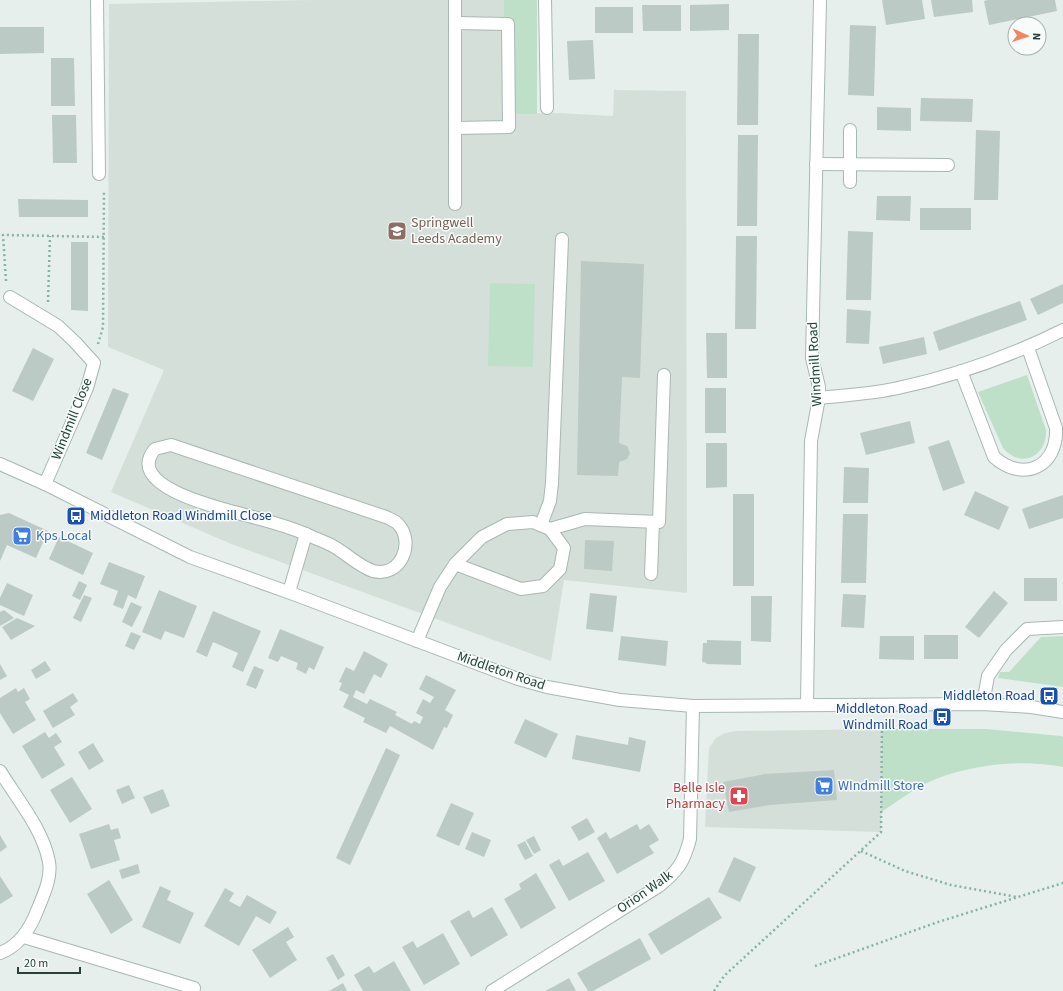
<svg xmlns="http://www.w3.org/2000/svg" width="1063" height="991" font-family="'Source Sans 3',sans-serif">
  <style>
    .built { fill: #d4dfda }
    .green { fill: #bfe0c8 }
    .building { fill: #bbcac4 }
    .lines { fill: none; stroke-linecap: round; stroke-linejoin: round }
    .minor-casing { stroke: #a8b8b2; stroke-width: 14 }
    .path { stroke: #86b3a5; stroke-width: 2.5; stroke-dasharray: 2 3; stroke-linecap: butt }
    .minor { stroke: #fff; stroke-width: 12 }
    .labels { text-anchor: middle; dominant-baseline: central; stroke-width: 3; stroke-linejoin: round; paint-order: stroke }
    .education-label { font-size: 14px; fill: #785e54; stroke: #f7fbf9; text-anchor: start }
    .street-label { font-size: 14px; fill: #24423a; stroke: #f7fbf9 }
    .transit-label { font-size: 14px; fill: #164399; stroke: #f7fbf9; text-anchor: end }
    .shop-label { font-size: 14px; fill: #366cbe; stroke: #f7fbf9; text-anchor: start }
    .health-label { font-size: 14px; fill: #be3a42; stroke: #f7fbf9; text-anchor: end }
  </style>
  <rect width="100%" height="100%" fill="#e6efeb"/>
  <g class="built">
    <polygon points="312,0 504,0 504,114 558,113 613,116 614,90 686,91 687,593 564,580 551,661 229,543 111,492 164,370 108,347 109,4"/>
    <polygon points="882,729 881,832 705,827 709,748 716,738 725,733 736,731"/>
  </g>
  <g class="green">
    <rect x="504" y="0" width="33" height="114"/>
    <polygon points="490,283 535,284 533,367 488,366"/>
    <path d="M1027 375 1046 430C1047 457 1021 469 1003 448L978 392Z"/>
    <polygon points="1063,636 1063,687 998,678 1000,672 1009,672 1041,637"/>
    <path d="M882 729H986L1061 736 1063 737V767C1023 759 974 764 936 779 919 785 897 802 881 812Z"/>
  </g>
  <g class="building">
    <polygon points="882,0 922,0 925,19 886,25"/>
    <polygon points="931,0 972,0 973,12 934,17"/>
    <polygon points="988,0 1055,0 1057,11 989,25 984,1"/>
    <polygon points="729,4 729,30 690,31 690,5"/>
    <polygon points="642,5 681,5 681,31 643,31"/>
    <rect x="595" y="7" width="38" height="26"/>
    <polygon points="850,25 876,26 874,96 848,95"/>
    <polygon points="0,27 44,27 44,53 0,54"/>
    <polygon points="738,34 759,34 758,125 737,125"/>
    <polygon points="593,40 595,79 569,80 567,41"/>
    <polygon points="51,58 74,58 75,106 51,106"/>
    <polygon points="921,98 973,99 972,122 920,121"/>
    <polygon points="877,107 911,108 911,131 877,130"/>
    <polygon points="52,115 76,115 77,163 53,163"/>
    <polygon points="976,130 1000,131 998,200 974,200"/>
    <polygon points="738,135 758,135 757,226 737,226"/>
    <polygon points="877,196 911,196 910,221 876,220"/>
    <polygon points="18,199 88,200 88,217 19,217"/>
    <rect x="920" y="208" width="51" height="22"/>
    <polygon points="848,231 873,232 871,300 846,300"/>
    <polygon points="736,236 757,236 756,329 735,329"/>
    <polygon points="71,242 88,242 88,311 71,310"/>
    <polygon points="581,261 644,264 640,378 622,377 619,443 627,446 630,453 627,459 619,462 618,476 577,475"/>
    <polygon points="1063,284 1063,303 1038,315 1030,299"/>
    <polygon points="1020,301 1027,320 939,351 933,332"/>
    <polygon points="847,309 871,311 869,344 846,343"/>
    <polygon points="706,333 727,333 727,378 707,378"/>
    <polygon points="924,337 927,354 883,364 879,347"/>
    <polygon points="33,348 54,359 33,401 12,391"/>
    <polygon points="113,388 129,394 102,460 86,453"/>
    <rect x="705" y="388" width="21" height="45"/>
    <polygon points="910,421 915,443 866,455 860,433"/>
    <polygon points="949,440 965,483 943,491 928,447"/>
    <polygon points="706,443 727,443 727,487 706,488"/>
    <polygon points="844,467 869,468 868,503 843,503"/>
    <polygon points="975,491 1009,507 999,530 964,515"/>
    <rect x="733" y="494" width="21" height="92"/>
    <polygon points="1063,495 1063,518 1029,529 1022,509"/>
    <polygon points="9,513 48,531 36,558 7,545 0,561 0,515"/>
    <polygon points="843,514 868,514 866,583 841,583"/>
    <polygon points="59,537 93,553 83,575 49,559"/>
    <polygon points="585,540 614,541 612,571 584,569"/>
    <polygon points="109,562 145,576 136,599 128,595 123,609 113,605 118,591 100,584"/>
    <rect x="1024" y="578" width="33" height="23"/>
    <polygon points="79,581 87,585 80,600 72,596"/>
    <polygon points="7,583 33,595 24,616 0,605 0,598"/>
    <polygon points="159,590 197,606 184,638 165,631 161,640 142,632"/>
    <polygon points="994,591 1008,603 979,638 965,627"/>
    <polygon points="590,593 617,596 613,632 586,629"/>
    <polygon points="843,594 866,595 864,628 841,627"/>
    <polygon points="84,595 92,598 81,622 73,618"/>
    <polygon points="751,596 772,596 771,642 751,641"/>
    <polygon points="131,602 142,607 132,627 122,622"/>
    <polygon points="4,610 14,618 0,626 0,612"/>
    <polygon points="213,611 261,631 243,672 232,667 238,653 213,642 207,657 196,652"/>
    <polygon points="17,618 35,626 11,640 2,627"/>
    <polygon points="280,629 324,647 314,670 309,667 306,674 296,669 298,663 293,661 281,656 278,662 268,658"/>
    <polygon points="131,632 141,636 134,650 125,646"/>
    <rect x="924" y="635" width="34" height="24"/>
    <polygon points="621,636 668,641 666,666 618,660"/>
    <polygon points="880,636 914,636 914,660 879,659"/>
    <polygon points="707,640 741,641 741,665 706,664 707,663 702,662 703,643 707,643"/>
    <polygon points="364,651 388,664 381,678 374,674 364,694 356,690 353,697 367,704 370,699 397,712 395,715 412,724 414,721 420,724 423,717 416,713 423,699 430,703 434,697 419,689 426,675 456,690 445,710 453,715 447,728 444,727 433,750 390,726 386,733 363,722 365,718 343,707 349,695 339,690 342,683 339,682 346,667 354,671"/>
    <polygon points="45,661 51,670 36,679 31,670"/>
    <polygon points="0,664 7,676 0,680"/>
    <polygon points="254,666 264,670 256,689 246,685"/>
    <polygon points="16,688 18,692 24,688 30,699 25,702 36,720 13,734 0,713 0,698"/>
    <polygon points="73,693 78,701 70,707 75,715 53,728 43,711"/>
    <polygon points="525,719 558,734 546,758 514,743"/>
    <polygon points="45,732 49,738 56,733 62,742 54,747 65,765 42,779 22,746"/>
    <polygon points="576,735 628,745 629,737 646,741 640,772 572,759"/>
    <polygon points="93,743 104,761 89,770 78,752"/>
    <polygon points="386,748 400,755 350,865 336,858"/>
    <polygon points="834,770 837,800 769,805 729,812 723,782 765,774"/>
    <polygon points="72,777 92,809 70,823 50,790"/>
    <polygon points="129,785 135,798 122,804 116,790"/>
    <polygon points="163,789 170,806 151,814 143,797"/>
    <polygon points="451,803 474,813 459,846 436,836"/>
    <polygon points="587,818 595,832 579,841 571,827"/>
    <polygon points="109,824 111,830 118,828 121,838 114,840 120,860 91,869 79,834"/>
    <polygon points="637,824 640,830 649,824 659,840 649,846 654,853 617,874 597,838 606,832 610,839"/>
    <polygon points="472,832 491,840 484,857 465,849"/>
    <polygon points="0,835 7,847 0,852"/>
    <polygon points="534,836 541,850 534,854 526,840"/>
    <polygon points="525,841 533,856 525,860 517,845"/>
    <polygon points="588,852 605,881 569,901 549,865 559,859 563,866"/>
    <polygon points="734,857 756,867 740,902 718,892"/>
    <polygon points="138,864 140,873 122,879 119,870"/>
    <polygon points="536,873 556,908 521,929 504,899 521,889 519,884"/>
    <polygon points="0,876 13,896 0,904"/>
    <polygon points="109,880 133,920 111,934 87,894"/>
    <polygon points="160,886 171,891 167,900 194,913 180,944 142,927"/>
    <polygon points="225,888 234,893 229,901 240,907 247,895 277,912 270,924 256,916 239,946 204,926"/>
    <polygon points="709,897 722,918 661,955 648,934"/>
    <polygon points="492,907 508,935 471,957 450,921 469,910 473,918"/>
    <polygon points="288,927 294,937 286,942 297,960 270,978 252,950"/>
    <polygon points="443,933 460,964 424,985 402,947 413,941 417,948"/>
    <polygon points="640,938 651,959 593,991 588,991 577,973"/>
    <polygon points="333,954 345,975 338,980 326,958"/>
    <polygon points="394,961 411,991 363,991 354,975 369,966 374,973"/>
    <polygon points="569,978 576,991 545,991 553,987"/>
    <polygon points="343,983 347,991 329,991"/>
  </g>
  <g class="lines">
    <defs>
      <g id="minor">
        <polyline points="97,0 99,174"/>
        <polyline points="455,0 455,204"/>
        <polyline points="545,0 547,108"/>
        <polyline points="455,23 508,24 509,127 455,128"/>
        <polyline points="816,164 948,165"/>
        <polyline points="850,182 850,130"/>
        <polyline points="10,297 58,326 75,342 94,363 87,388 45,484"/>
        <path d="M961 371 994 457C1023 483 1058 467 1056 428L1028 348"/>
        <path d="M819 398C845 395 872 394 898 388 955 376 1011 356 1063 330"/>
        <path d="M171 445 386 517C390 519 396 521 399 525 415 544 400 578 373 571 358 566 345 552 331 545 323 541 314 538 306 534 291 528 275 523 260 519 238 512 120 490 155 449Z"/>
        <polyline points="0,464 45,484 190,557 296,595 518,679 547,687 620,700 693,706 983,704 1031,707 1063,712"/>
        <polyline points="541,525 550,501 552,483 562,239"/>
        <polyline points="550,529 585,519 659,522 664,375"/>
        <polyline points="651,574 653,522"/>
        <polyline points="289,592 306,534"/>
        <polyline points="417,641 440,587 455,564 482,537 507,524 533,522 550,529 564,548 560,569 543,586 521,589 455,564"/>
        <polyline points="807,704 811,441 819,398 819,387 812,358 820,0"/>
        <polyline points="983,704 988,676 1006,650 1027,629 1063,627"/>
        <path d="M0 771C17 799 43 829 49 862 52 878 43 896 37 911 30 929 19 946 0 953"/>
        <polyline points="24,937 194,988 193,991"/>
        <path d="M492 991 659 886C678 871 684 862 690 839L693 706"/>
      </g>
    </defs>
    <use href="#minor" class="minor-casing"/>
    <g class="path">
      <polyline points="6,281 3,235 104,237"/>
      <polyline points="48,302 50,236"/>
      <polyline points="98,344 103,327 104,190"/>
      <polyline points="861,851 905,871 951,885 1017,897"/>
      <polyline points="815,966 938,922 1063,883"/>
      <polyline points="714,991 724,976 881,832 882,720"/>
    </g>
    <use href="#minor" class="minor"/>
  </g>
  <defs>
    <symbol id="school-square" viewBox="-11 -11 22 22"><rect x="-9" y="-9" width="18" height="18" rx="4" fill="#8d6e63" stroke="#f7fbf9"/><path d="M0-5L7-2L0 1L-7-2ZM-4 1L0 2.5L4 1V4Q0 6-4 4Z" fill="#fff"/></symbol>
    <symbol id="bus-square" viewBox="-11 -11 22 22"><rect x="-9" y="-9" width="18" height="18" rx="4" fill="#1a4fb4" stroke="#f7fbf9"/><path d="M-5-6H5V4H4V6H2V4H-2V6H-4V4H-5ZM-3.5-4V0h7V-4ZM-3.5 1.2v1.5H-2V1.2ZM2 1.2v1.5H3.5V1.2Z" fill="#fff"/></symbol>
    <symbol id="supermarket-square" viewBox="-11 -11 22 22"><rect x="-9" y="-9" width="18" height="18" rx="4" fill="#3f7fe0" stroke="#f7fbf9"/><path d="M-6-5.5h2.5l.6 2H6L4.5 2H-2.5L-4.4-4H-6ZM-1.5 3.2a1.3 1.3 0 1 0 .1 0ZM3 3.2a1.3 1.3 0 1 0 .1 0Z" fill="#fff"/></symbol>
    <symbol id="pharmacy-square" viewBox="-11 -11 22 22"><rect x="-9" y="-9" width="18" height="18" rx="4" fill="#e0444e" stroke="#f7fbf9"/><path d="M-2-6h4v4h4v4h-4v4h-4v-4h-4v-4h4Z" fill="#fff"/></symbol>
  </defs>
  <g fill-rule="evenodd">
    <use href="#school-square" x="386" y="220" width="22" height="22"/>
    <use href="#bus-square" x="65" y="505" width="22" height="22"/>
    <use href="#supermarket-square" x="11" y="525" width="22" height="22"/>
    <use href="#bus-square" x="1038" y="685" width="22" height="22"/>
    <use href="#bus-square" x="931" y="706" width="22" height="22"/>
    <use href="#supermarket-square" x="813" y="775" width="22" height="22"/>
    <use href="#pharmacy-square" x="728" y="785" width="22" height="22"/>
  </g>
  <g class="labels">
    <g class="education-label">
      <text x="411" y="223">Springwell<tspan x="411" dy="16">Leeds Academy</tspan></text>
    </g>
    <g class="street-label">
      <text transform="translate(815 364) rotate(-93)">Windmill Road</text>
      <text transform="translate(72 419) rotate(-68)">Windmill Close</text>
      <text transform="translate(501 671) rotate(19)">Middleton Road</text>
      <text transform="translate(645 892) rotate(-35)">Orion Walk</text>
    </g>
    <g class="transit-label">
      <text x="90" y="516" text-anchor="start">Middleton Road Windmill Close</text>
      <text x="1035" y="696">Middleton Road</text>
      <text x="928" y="709">Middleton Road<tspan x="928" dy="16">Windmill Road</tspan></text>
    </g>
    <g class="shop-label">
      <text x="36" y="536">Kps Local</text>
      <text x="838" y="786">WIndmill Store</text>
    </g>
    <g class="health-label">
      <text x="725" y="788">Belle Isle<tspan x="725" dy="16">Pharmacy</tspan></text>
    </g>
  </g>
  <g transform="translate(1027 36) rotate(93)"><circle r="19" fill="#f7fbf9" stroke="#a3b1ad"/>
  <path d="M0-3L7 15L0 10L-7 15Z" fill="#f4845f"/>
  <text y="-6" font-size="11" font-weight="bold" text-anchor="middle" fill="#24423a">N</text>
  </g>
  <path d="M18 967v6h62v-6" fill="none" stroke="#24423a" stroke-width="2"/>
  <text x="24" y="967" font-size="12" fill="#24423a" stroke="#f7fbf9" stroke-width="3" paint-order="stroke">20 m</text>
</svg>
